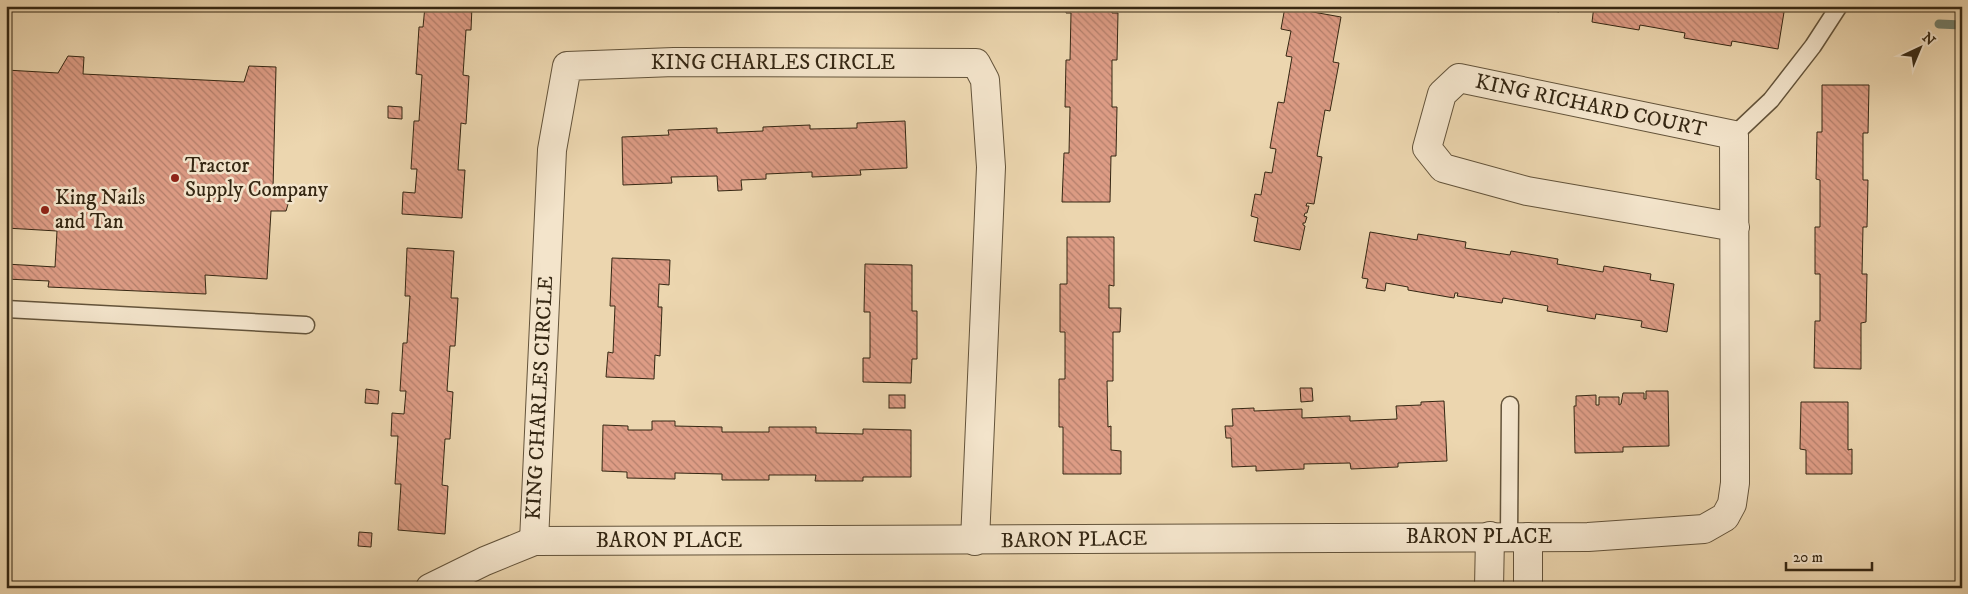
<svg xmlns="http://www.w3.org/2000/svg" width="1968" height="594" font-family="'IM FELL DW Pica',serif">
  <style>
    .lines { fill: none; stroke-linecap: round; stroke-linejoin: round }
    .stream { stroke: #717f6c; stroke-width: 9 }
    .building { fill: url(#building-back-hatch); stroke: #352713 }
    .service-casing { stroke: #63533a; stroke-width: 19 }
    .minor-casing { stroke: #63533a; stroke-width: 30 }
    .service { stroke: #f3e4cb; stroke-width: 16 }
    .minor { stroke: #f3e4cb; stroke-width: 28 }
    .poi-dot { fill: #8f2418; stroke: #f3e4cb; stroke-width: 2 }
    .labels { text-anchor: middle; dominant-baseline: central; stroke-width: 5; stroke-linejoin: round; paint-order: stroke }
    .street-label { font-size: 21px; fill: #352713; stroke: #f3e4cb }
    .poi-label { font-size: 21px; fill: #352713; stroke: #f3e4cb; text-anchor: start }
  </style>
  <defs>
    <pattern id="building-back-hatch" width="6" height="6" patternUnits="userSpaceOnUse" patternTransform="scale(1.25)"><rect width="6" height="6" fill="#dd9c85"/><path d="M-1 5l2 2M0 0l6 6M5-1l2 2" fill="none" stroke="#b47f6c"/></pattern>
  </defs>
  <rect width="100%" height="100%" fill="#ecd6af"/>
  <filter id="stains"><feTurbulence type="fractalNoise" baseFrequency=".004" numOctaves="4"/><feColorMatrix values="0 0 0 0 .2 0 0 0 0 .09 0 0 0 0 .02 0 0 0 .5 -.17"/></filter>
  <radialGradient id="worn" r=".72"><stop offset=".6" stop-color="#630" stop-opacity="0"/><stop offset="1" stop-color="#630" stop-opacity=".3"/></radialGradient>
  <g class="lines">
    <polyline class="stream" points="1939,24 1962,25"/>
  </g>
  <g class="building">
    <polygon points="425,6 472,6 471,30 466,30 463,75 469,76 466,124 461,123 458,170 465,170 462,218 402,214 403,192 415,193 417,169 411,169 414,121 419,121 422,75 416,74 419,27 423,27"/>
    <polygon points="1066,6 1112,6 1112,13 1118,13 1117,60 1112,60 1112,107 1117,107 1116,156 1111,156 1110,202 1062,202 1064,153 1069,153 1070,107 1065,107 1066,60 1070,60 1071,13 1066,13"/>
    <polygon points="1527,6 1560,6 1559,12"/>
    <polygon points="1594,6 1785,6 1778,49 1732,41 1731,46 1684,38 1685,33 1640,25 1639,30 1592,22"/>
    <polygon points="1285,7 1341,17 1333,62 1339,63 1330,111 1325,110 1317,156 1322,157 1314,204 1307,203 1306,206 1309,206 1307,213 1305,213 1304,216 1307,217 1305,223 1303,223 1303,225 1305,226 1300,250 1254,241 1258,218 1251,216 1255,194 1261,195 1265,172 1272,173 1276,149 1270,148 1278,102 1284,103 1292,57 1286,56 1291,31 1281,29"/>
    <polygon points="68,56 84,57 83,74 244,82 249,66 276,67 273,189 291,194 286,211 271,211 267,279 205,275 206,294 48,287 49,281 6,279 6,264 55,267 57,231 6,228 6,70 58,73"/>
    <polygon points="1822,85 1869,85 1868,133 1863,133 1863,180 1868,180 1867,227 1863,227 1862,274 1867,274 1866,322 1861,323 1861,369 1814,368 1815,321 1820,321 1820,274 1815,274 1815,227 1820,227 1820,180 1816,179 1817,132 1822,132"/>
    <polygon points="388,106 402,107 402,119 388,118"/>
    <polygon points="905,121 907,168 860,170 861,175 812,177 812,172 766,174 766,179 741,180 742,190 718,191 717,176 671,177 672,183 623,185 622,137 669,135 668,130 717,128 717,133 763,131 763,127 810,125 810,129 857,128 857,123"/>
    <polygon points="1370,232 1417,240 1418,234 1466,242 1465,248 1510,255 1511,251 1558,259 1557,264 1603,272 1604,266 1651,274 1650,280 1674,284 1667,332 1641,327 1642,321 1596,314 1595,319 1547,311 1548,306 1503,298 1502,303 1457,296 1458,293 1455,293 1454,298 1408,290 1408,287 1386,283 1385,291 1366,288 1368,279 1362,278"/>
    <polygon points="1067,237 1114,237 1114,286 1109,285 1109,308 1121,308 1120,332 1113,332 1113,381 1107,381 1108,427 1111,426 1111,450 1121,451 1121,474 1063,474 1063,427 1059,427 1059,379 1065,379 1065,332 1060,332 1060,284 1067,284"/>
    <polygon points="407,248 454,251 451,298 458,298 455,346 450,346 447,391 453,392 450,439 445,439 442,485 448,486 445,534 398,530 401,484 395,484 398,436 391,436 392,413 404,414 406,391 400,391 403,343 407,343 410,296 405,296"/>
    <polygon points="612,258 670,260 669,285 659,284 658,307 662,307 660,356 655,355 654,379 606,377 608,352 613,353 615,306 610,306"/>
    <polygon points="865,264 912,265 912,311 917,311 917,359 912,359 911,383 863,382 863,358 870,358 870,312 864,312"/>
    <polygon points="1300,388 1312,388 1313,401 1301,402"/>
    <polygon points="366,389 379,391 378,404 365,403"/>
    <polygon points="1646,391 1668,391 1669,446 1623,447 1623,452 1575,453 1574,406 1576,406 1576,396 1596,395 1596,405 1599,405 1599,397 1619,397 1619,405 1621,404 1623,393 1644,393 1644,399 1646,399"/>
    <rect x="889" y="395" width="16" height="13"/>
    <polygon points="1444,401 1447,461 1398,463 1398,467 1351,469 1350,463 1304,464 1304,469 1256,471 1256,466 1232,467 1231,438 1226,438 1225,426 1233,426 1232,409 1254,408 1254,411 1302,409 1302,418 1350,416 1350,421 1397,419 1396,406 1421,405 1421,402"/>
    <polygon points="1801,402 1848,402 1848,450 1852,449 1852,474 1806,474 1806,450 1800,449"/>
    <polygon points="652,421 675,421 675,426 722,427 722,432 769,432 769,427 816,427 816,433 863,434 863,429 911,430 911,477 863,477 863,481 815,481 816,475 769,475 769,480 722,480 722,474 675,473 675,479 627,478 627,472 602,471 603,425 628,426 628,430 652,430"/>
    <polygon points="359,532 372,533 371,547 358,546"/>
  </g>
  <g class="lines">
    <defs>
      <g id="service">
        <polyline points="1734,135 1771,100 1813,46 1839,6"/>
        <polyline points="6,309 306,325"/>
        <polyline points="1509,536 1510,405"/>
      </g>
      <g id="minor">
        <polyline points="534,541 552,150 567,66 674,62 976,63 985,80 991,167 975,541"/>
        <polyline points="430,588 485,561 534,541 1588,537 1704,529 1725,517 1732,504 1735,483 1735,460 1734,135 1459,78 1442,94 1427,148 1443,168 1527,191 1735,227"/>
        <polyline points="1489,588 1490,536"/>
        <polyline points="1528,588 1528,537"/>
      </g>
    </defs>
    <use href="#service" class="service-casing"/>
    <use href="#minor" class="minor-casing"/>
    <use href="#service" class="service"/>
    <use href="#minor" class="minor"/>
  </g>
  <g class="poi-dot">
    <circle cx="175" cy="178" r="5"/>
    <circle cx="45" cy="210" r="5"/>
  </g>
  <g class="labels">
    <g class="street-label">
      <text x="773" y="63">KING CHARLES CIRCLE</text>
      <text transform="translate(1591 106) rotate(12)">KING RICHARD COURT</text>
      <text transform="translate(540 398) rotate(-87)">KING CHARLES CIRCLE</text>
      <text x="1479" y="537">BARON PLACE</text>
      <text transform="translate(1074 540) rotate(-1)">BARON PLACE</text>
      <text x="669" y="541">BARON PLACE</text>
    </g>
    <g class="poi-label">
      <text x="185" y="166">Tractor<tspan x="185" dy="24">Supply Company</tspan></text>
      <text x="55" y="198">King Nails<tspan x="55" dy="24">and Tan</tspan></text>
    </g>
  </g>
  <rect width="1968" height="594" fill="none" stroke="#ecd6af" stroke-width="25"/>
  <rect x="8" y="8" width="1953" height="579" fill="none" stroke="#352713" stroke-width="2.5"/>
  <rect x="12" y="12" width="1943" height="569" fill="none" stroke="#352713"/>
  <g transform="translate(1920 48) rotate(44)" stroke="#f3e4cb" stroke-width="4" paint-order="stroke">
  <path d="M0-4L9 19L0 12L-9 19Z" fill="#352713"/>
  <text y="-8" font-size="14" font-weight="bold" text-anchor="middle" fill="#352713">N</text>
  </g>
  <path d="M1786 562v8h86v-8" fill="none" stroke="#352713" stroke-width="2.5"/>
  <text x="1793" y="562" font-size="15" fill="#352713" stroke="#f3e4cb" stroke-width="4" paint-order="stroke">20 m</text>
  <rect width="100%" height="100%" filter="url(#stains)"/>
  <rect width="100%" height="100%" fill="url(#worn)"/>
</svg>
